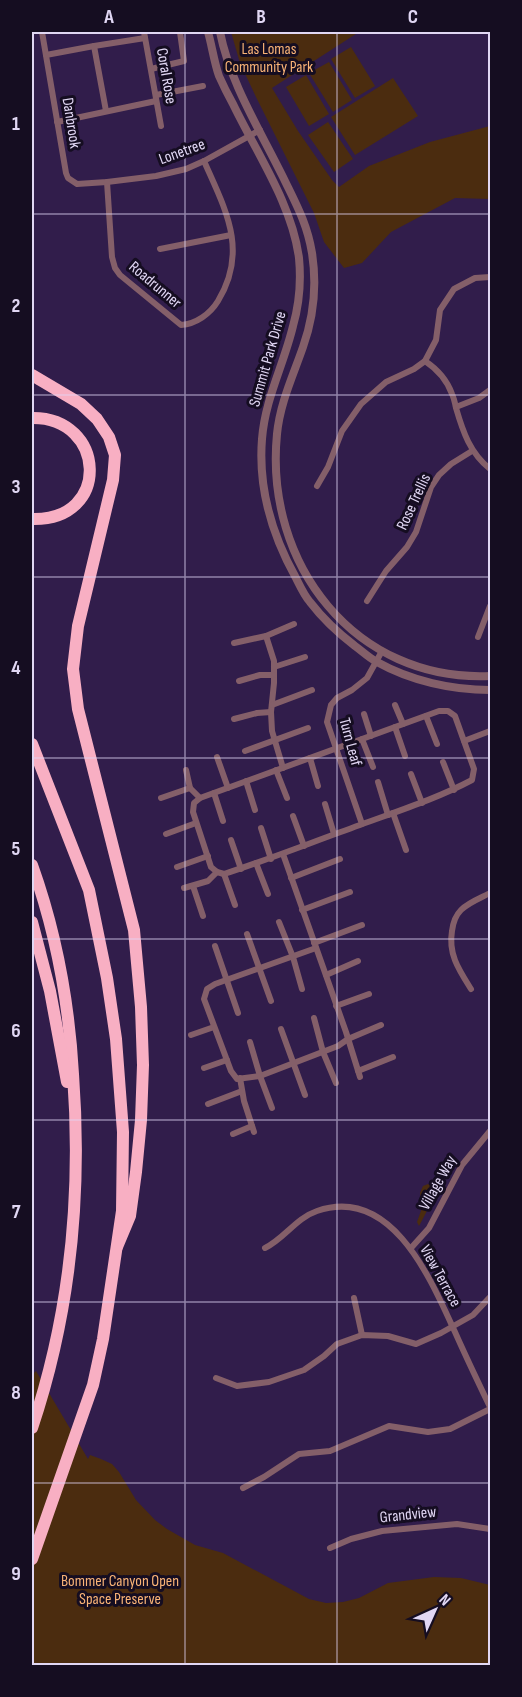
<svg xmlns="http://www.w3.org/2000/svg" width="522" height="1697" font-family="'Sofia Sans Condensed',sans-serif">
  <style>
    .green { fill: #4b2c0f }
    .lines { fill: none; stroke-linecap: round; stroke-linejoin: round }
    .minor { stroke: #845f69; stroke-width: 6 }
    .tertiary { stroke: #845f69; stroke-width: 8 }
    .motorway { stroke: #f8afc3; stroke-width: 12 }
    .grid { fill: none; stroke: #e1d7f4; stroke-width: 1.5; stroke-opacity: 0.55 }
    .labels { text-anchor: middle; dominant-baseline: central; stroke-width: 6; stroke-linejoin: round; paint-order: stroke }
    .park-label { font-size: 16px; fill: #fab477; stroke: #150d21 }
    .street-label { font-size: 16px; fill: #e1d7f4; stroke: #150d21 }
    .neatline { fill: none; stroke: #e1d7f4; stroke-width: 2 }
    .grid-label { font-size: 20px; text-anchor: middle; font-weight: bold; fill: #e1d7f4 }
  </style>
  <rect width="100%" height="100%" fill="#311d4b"/>
  <g class="green">
    <polygon points="231,32 359,32 272,88 298,131 332,180 339,187 369,166 430,142 490,126 490,199 455,198 391,232 362,263 344,268 324,242 314,213 256,97 240,63"/>
    <polygon points="351,47 375,86 355,98 331,59"/>
    <polygon points="329,62 352,100 333,112 309,73"/>
    <polygon points="306,75 329,114 309,126 286,87"/>
    <polygon points="393,78 418,116 355,155 331,117"/>
    <polygon points="328,122 353,159 334,172 308,135"/>
    <polygon points="428,1184 438,1190 419,1226 417,1222 422,1208 420,1193 423,1186"/>
    <polygon points="36,1371 88,1459 90,1455 101,1459 112,1464 119,1472 136,1500 155,1520 167,1529 195,1545 223,1553 309,1599 326,1603 343,1602 359,1598 388,1583 434,1577 461,1578 490,1585 490,1665 32,1665 32,1375"/>
  </g>
  <g class="lines">
    <g class="minor">
      <polyline points="42,32 66,173 68,178 77,184 107,182 156,176 186,169 204,161 260,130"/>
      <polyline points="144,32 161,126"/>
      <polyline points="94,46 106,111"/>
      <polyline points="46,55 94,46 145,38"/>
      <polyline points="151,69 184,61 180,32"/>
      <polyline points="156,95 203,86"/>
      <polyline points="57,122 156,101"/>
      <path d="M107 182 112 257 115 268 120 275 181 325C196 324 210 314 218 301 249 250 225 209 204 161"/>
      <polyline points="160,249 231,235"/>
      <path d="M425 361C437 369 447 380 452 394 454 398 455 403 456 408 463 432 470 453 490 469"/>
      <polyline points="456,407 479,398 490,390"/>
      <polyline points="317,486 328,467 342,431 361,404 386,382 414,369 425,361 436,340 440,310 454,289 475,278 490,277"/>
      <polyline points="367,601 386,571 407,547 416,532 431,487 439,475 451,464 472,451"/>
      <polyline points="266,636 274,661 274,683 271,712 272,731 283,768"/>
      <polyline points="478,637 490,606"/>
      <polyline points="234,643 266,636 294,624"/>
      <polyline points="274,667 305,657"/>
      <polyline points="239,681 260,675 274,675"/>
      <polyline points="272,705 312,690"/>
      <polyline points="395,705 403,724"/>
      <path d="M439 711H448L455 716 474 769 472 780C436 799 398 811 360 825 315 841 270 859 224 874L217 872 211 867 193 812 194 803 200 798Z"/>
      <polyline points="364,714 371,736"/>
      <polyline points="426,716 437,744"/>
      <polyline points="234,719 257,713 271,712"/>
      <polyline points="395,727 405,756"/>
      <polyline points="362,739 373,767"/>
      <polyline points="464,741 490,731"/>
      <polyline points="245,751 308,728"/>
      <polyline points="217,757 228,788"/>
      <polyline points="310,758 318,786"/>
      <polyline points="443,762 454,790"/>
      <polyline points="186,770 190,788 200,798"/>
      <polyline points="276,770 287,798"/>
      <polyline points="411,774 422,803"/>
      <polyline points="246,781 255,810"/>
      <polyline points="378,782 388,815"/>
      <polyline points="214,793 223,821"/>
      <polyline points="161,798 190,788"/>
      <polyline points="325,804 334,834"/>
      <polyline points="393,813 406,850"/>
      <polyline points="293,816 304,846"/>
      <polyline points="362,824 327,722 331,705 337,698 352,690 367,678 382,651"/>
      <polyline points="261,828 271,859"/>
      <polyline points="166,834 196,823"/>
      <polyline points="231,840 241,869"/>
      <polyline points="283,854 346,1032 360,1077"/>
      <polyline points="256,863 268,894"/>
      <polyline points="177,867 208,856"/>
      <polyline points="224,874 235,905"/>
      <polyline points="291,878 340,859"/>
      <polyline points="193,886 203,916"/>
      <polyline points="184,888 208,881 217,872"/>
      <polyline points="302,910 350,892"/>
      <polyline points="279,922 293,957 302,989"/>
      <polyline points="247,934 271,1001"/>
      <polyline points="314,943 362,925"/>
      <polyline points="215,946 238,1013"/>
      <polyline points="316,948 215,984 207,989 204,999 231,1071 237,1079 260,1076 338,1046 348,1039 381,1025"/>
      <polyline points="326,975 358,961"/>
      <path d="M471 989C459 970 448 954 452 931 453 923 455 916 461 910 469 902 481 898 490 893"/>
      <polyline points="336,1006 369,994"/>
      <polyline points="314,1018 323,1052 336,1083"/>
      <polyline points="281,1029 305,1095"/>
      <polyline points="191,1035 214,1027"/>
      <polyline points="250,1042 260,1076 272,1108"/>
      <polyline points="204,1068 227,1060"/>
      <polyline points="358,1071 393,1057"/>
      <polyline points="240,1078 244,1101 254,1132"/>
      <polyline points="208,1104 242,1091"/>
      <polyline points="233,1134 252,1126"/>
      <path d="M265 1248C284 1239 296 1218 317 1211 392 1185 431 1280 455 1332 466 1357 478 1382 490 1407"/>
      <polyline points="411,1248 429,1228 462,1165 490,1131"/>
      <polyline points="354,1298 362,1335"/>
      <polyline points="216,1378 237,1386 269,1382 304,1370 324,1356 337,1344 362,1335 388,1336 416,1344 441,1333 473,1315 490,1297"/>
      <polyline points="243,1488 264,1477 299,1454 330,1451 389,1426 428,1432 450,1429 490,1409"/>
      <polyline points="330,1548 351,1539 382,1531 457,1524 490,1529"/>
    </g>
    <g class="tertiary">
      <path d="M208 32C212 46 214 62 219 76 223 85 228 95 233 104 256 152 292 204 299 258 301 279 299 305 293 326 284 364 265 399 262 439 258 489 272 535 296 578 300 586 304 595 310 602 323 619 338 633 355 646 362 651 369 658 377 662 411 681 452 690 490 690"/>
      <path d="M220 32C230 83 260 130 283 177 296 204 307 223 312 253 317 285 314 316 303 347 293 376 280 403 277 434 264 564 355 682 490 676"/>
    </g>
    <g class="motorway">
      <polyline points="32,375 81,404 97,419 109,437 115,455 113,480 78,626 73,669 78,709 134,930 141,1007 143,1065 141,1120 136,1172 130,1216 117,1247"/>
      <path d="M32 418C106 417 112 521 32 519"/>
      <polyline points="32,744 89,890 107,978 116,1039 123,1132 122,1211 103,1339 93,1385 32,1559"/>
      <path d="M32 865C56 932 69 1003 73 1074 82 1195 71 1312 32 1428"/>
      <polyline points="32,922 50,991 67,1082"/>
    </g>
  </g>
  <path class="grid" d="M185 32V1666M337 32V1666M32 214H490M32 395H490M32 577H490M32 758H490M32 939H490M32 1120H490M32 1302H490M32 1483H490"/>
  <g class="labels">
    <g class="park-label">
      <text x="269" y="49">Las Lomas<tspan x="269" dy="18">Community Park</tspan></text>
      <text x="120" y="1581">Bommer Canyon Open<tspan x="120" dy="18">Space Preserve</tspan></text>
    </g>
    <g class="street-label">
      <text transform="translate(166 76) rotate(80)">Coral Rose</text>
      <text transform="translate(71 123) rotate(81)">Danbrook</text>
      <text transform="translate(182 152) rotate(-20)">Lonetree</text>
      <text transform="translate(155 285) rotate(40)">Roadrunner</text>
      <text transform="translate(268 359) rotate(-74)">Summit Park Drive</text>
      <text transform="translate(414 502) rotate(-65)">Rose Trellis</text>
      <text transform="translate(350 742) rotate(75)">Turn Leaf</text>
      <text transform="translate(438 1183) rotate(-61)">Village Way</text>
      <text transform="translate(440 1276) rotate(61)">View Terrace</text>
      <text transform="translate(408 1515) rotate(-6)">Grandview</text>
    </g>
  </g>
  <rect width="522" height="1697" fill="none" stroke="#150d21" stroke-width="66"/>
  <g transform="translate(435 1610) rotate(45)" stroke="#150d21" stroke-width="4.5" paint-order="stroke">
  <path d="M0-4.5L10 22L0 15L-10 22Z" fill="#e1d7f4"/>
  <text y="-9" font-size="16" font-weight="bold" text-anchor="middle" fill="#e1d7f4">N</text>
  </g>
  <rect x="33" y="33" width="456" height="1631" class="neatline"/>
  <g class="grid-label">
    <text x="109" y="23">A</text>
    <text x="261" y="23">B</text>
    <text x="413" y="23">C</text>
    <text x="16" y="130">1</text>
    <text x="16" y="312">2</text>
    <text x="16" y="493">3</text>
    <text x="16" y="674">4</text>
    <text x="16" y="855">5</text>
    <text x="16" y="1037">6</text>
    <text x="16" y="1218">7</text>
    <text x="16" y="1399">8</text>
    <text x="16" y="1580">9</text>
  </g>
</svg>
